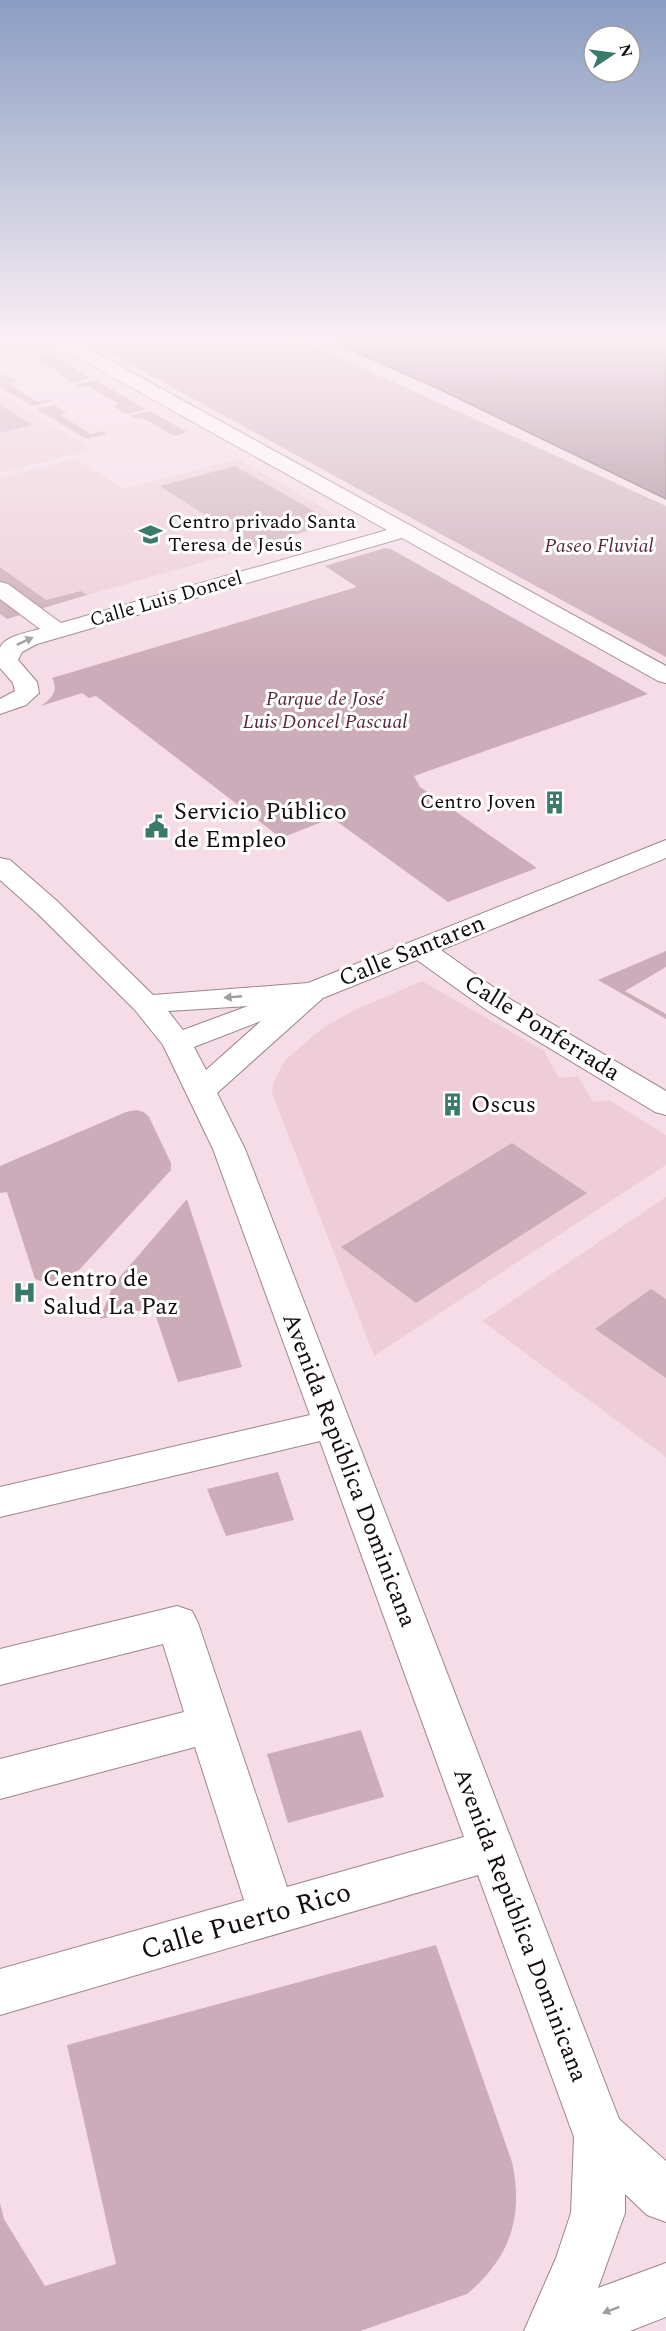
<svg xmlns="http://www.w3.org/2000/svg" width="666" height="2331" font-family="Spectral,serif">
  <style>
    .built { fill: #eecdd9 }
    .green { fill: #ccacb8 }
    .water { fill: #9e7a88; stroke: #745963; stroke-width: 1.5 }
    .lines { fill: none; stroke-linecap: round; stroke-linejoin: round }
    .minor-casing { stroke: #9c858e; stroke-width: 2 }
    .minor { fill: #fff; fill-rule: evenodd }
    .oneway { fill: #a19d9f }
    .labels { text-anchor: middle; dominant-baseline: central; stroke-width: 6; stroke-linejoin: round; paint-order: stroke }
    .far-poi-label { font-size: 20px; fill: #130b0e; stroke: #fff; text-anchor: start }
    .far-park-label { font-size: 20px; font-style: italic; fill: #59283e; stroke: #fff }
    .far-street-label { font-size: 20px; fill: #130b0e; stroke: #fff }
    .poi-label { font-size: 24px; fill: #130b0e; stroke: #fff; text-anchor: start }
    .street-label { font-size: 24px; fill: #130b0e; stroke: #fff }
    .near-street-label { font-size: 28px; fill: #130b0e; stroke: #fff }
  </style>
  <rect width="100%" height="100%" fill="#f5dce6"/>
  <g class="built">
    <polygon points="0,394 93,449 0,472"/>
    <polygon points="76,459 123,489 238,459 347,521 87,595 81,591 46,600 0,567 0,478"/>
    <polygon points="422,981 544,1051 559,1078 578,1076 593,1102 609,1100 666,1135 666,1165 374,1356 272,1093 273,1084 285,1060 324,1027 357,1009"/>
    <polygon points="666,1197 666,1457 482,1321"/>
  </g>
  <g class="green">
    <polygon points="82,338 297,338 666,506 666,657"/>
    <polygon points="50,354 91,378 72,383 60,376 63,374 35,358"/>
    <polygon points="2,374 16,382 9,384 38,402 48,399 52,401 32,406 0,387 0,375"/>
    <polygon points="95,380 146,409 126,414 113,406 119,404 88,386 81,388 75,385"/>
    <polygon points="0,405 32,425 0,433"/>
    <polygon points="54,405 67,413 60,415 91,434 102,431 107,434 86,439 36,409"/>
    <polygon points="150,411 187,432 174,436 143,418 136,419 130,416"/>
    <polygon points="235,466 333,522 255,547 160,486"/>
    <path d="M385 548 391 549 648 694 414 776 420 787 537 868 448 902 332 818 281 838 96 696 89 698 82 693 41 706C52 698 59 691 52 678L357 587 325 566Z"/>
    <polygon points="0,567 46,600 81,591 87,595 7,619 0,614"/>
    <polygon points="666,951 666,967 625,991 666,1014 666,1019 598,980"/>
    <polygon points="136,1110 144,1112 149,1117 171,1163 171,1170 79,1270 47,1283 35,1279 7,1192 0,1193 0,1166 126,1112"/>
    <polygon points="512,1143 587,1193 416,1303 341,1247"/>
    <polygon points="187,1199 242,1367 178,1382 153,1308 100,1319 113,1285"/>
    <polygon points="651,1289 666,1299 666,1378 595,1329"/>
    <polygon points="278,1472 294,1520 226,1536 207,1489"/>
    <polygon points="361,1730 384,1797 288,1823 267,1754"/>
    <path d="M436 1945 512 2162C524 2217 510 2258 467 2294L360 2331H0V2203L4 2219 45 2286 116 2264 67 2045Z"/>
  </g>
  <polygon class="water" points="324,338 666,338 666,499 439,389"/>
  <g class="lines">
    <defs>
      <g id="minor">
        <path d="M47 338H69L666 666V683L658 681 402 538 37 644 22 652 18 660 37 682 39 693 26 705 0 714V699L15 691 13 683 0 668C0 663 0 654 0 648 4 636 29 632 40 629L0 599V582L8 584 61 623 387 530 50 342Z"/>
        <path d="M666 840V858L441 950 510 999 666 1091V1115L655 1112 488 1011 417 960 323 998 217 1093 245 1149 619 2119 666 2161V2222L647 2215 625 2194V2213L598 2288 666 2263V2317L630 2331H524L556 2258 571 2213 574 2137 478 1875 0 2015V1969L244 1900 195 1747 0 1799V1759L184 1712 163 1644 0 1685V1649L177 1606 192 1611 198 1623 287 1887 464 1837 320 1441 0 1517V1487L310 1415 213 1149 163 1045 135 1010 37 913 0 880V858L10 860 57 901 153 995 308 983ZM248 1006 183 1030 168 1011ZM261 1021 206 1070 194 1047Z"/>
      </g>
    </defs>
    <use href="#minor" class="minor-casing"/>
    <use href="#minor" class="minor"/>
  </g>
  <defs><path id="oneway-solid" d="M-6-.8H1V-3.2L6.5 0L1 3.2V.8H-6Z" transform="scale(1.5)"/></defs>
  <g class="oneway">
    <use href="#oneway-solid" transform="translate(25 641) rotate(-25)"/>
    <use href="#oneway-solid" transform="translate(233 997) rotate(175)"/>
    <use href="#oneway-solid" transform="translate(611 2310) rotate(159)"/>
  </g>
  <linearGradient id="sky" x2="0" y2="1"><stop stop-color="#8a9dc2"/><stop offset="0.51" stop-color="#faeff4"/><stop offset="1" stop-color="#faeff4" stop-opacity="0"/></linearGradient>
  <rect width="666" height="664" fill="url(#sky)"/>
  <defs>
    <symbol id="school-bare" viewBox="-9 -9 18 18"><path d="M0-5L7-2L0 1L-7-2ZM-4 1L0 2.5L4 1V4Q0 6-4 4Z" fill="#3a7a68" stroke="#fff" stroke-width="2.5" paint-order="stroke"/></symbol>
    <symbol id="building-bare" viewBox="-9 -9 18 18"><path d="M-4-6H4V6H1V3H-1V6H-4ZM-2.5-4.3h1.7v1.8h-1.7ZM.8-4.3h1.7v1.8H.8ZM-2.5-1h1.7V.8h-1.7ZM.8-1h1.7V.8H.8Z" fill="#3a7a68" stroke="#fff" stroke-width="2.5" paint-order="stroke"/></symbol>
    <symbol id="civic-bare" viewBox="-9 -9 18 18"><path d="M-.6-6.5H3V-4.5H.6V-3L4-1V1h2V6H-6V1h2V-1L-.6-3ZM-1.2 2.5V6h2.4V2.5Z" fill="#3a7a68" stroke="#fff" stroke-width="2.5" paint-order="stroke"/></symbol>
    <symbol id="hospital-bare" viewBox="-9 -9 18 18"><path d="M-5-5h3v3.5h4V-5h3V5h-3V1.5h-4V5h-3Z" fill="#3a7a68" stroke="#fff" stroke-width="2.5" paint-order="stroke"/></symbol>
  </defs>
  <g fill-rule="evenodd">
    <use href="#school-bare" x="134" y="518" width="33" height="33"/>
    <use href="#building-bare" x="538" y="786" width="33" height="33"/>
    <use href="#civic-bare" x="140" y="810" width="33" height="33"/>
    <use href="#building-bare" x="436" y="1088" width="33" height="33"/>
    <use href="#hospital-bare" x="8" y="1276" width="33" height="33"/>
  </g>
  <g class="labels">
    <g class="far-poi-label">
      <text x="168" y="522">Centro privado Santa<tspan x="168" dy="23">Teresa de Jesús</tspan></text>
      <text x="536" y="802" text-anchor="end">Centro Joven</text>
    </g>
    <g class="far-park-label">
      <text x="599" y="546">Paseo Fluvial</text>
      <text x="325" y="699">Parque de José<tspan x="325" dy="23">Luis Doncel Pascual</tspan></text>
    </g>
    <g class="far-street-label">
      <text transform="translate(166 599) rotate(-16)">Calle Luis Doncel</text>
    </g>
    <g class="poi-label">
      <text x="174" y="812">Servicio Público<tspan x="174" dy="28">de Empleo</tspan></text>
      <text x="471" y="1105">Oscus</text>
      <text x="43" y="1279">Centro de<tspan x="43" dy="28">Salud La Paz</tspan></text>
    </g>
    <g class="street-label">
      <text transform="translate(412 951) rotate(-22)">Calle Santaren</text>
      <text transform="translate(542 1028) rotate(32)">Calle Ponferrada</text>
      <text transform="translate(349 1470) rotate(69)">Avenida República Dominicana</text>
      <text transform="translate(520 1925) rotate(69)">Avenida República Dominicana</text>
    </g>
    <g class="near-street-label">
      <text transform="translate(246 1921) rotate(-16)">Calle Puerto Rico</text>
    </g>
  </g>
  <g transform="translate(612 54) rotate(77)"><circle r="28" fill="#ffffff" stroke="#a19d9f" stroke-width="1.5"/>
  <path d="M0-4.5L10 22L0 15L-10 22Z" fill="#3a7a68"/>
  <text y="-9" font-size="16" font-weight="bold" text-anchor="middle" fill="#130b0e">N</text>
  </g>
</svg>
